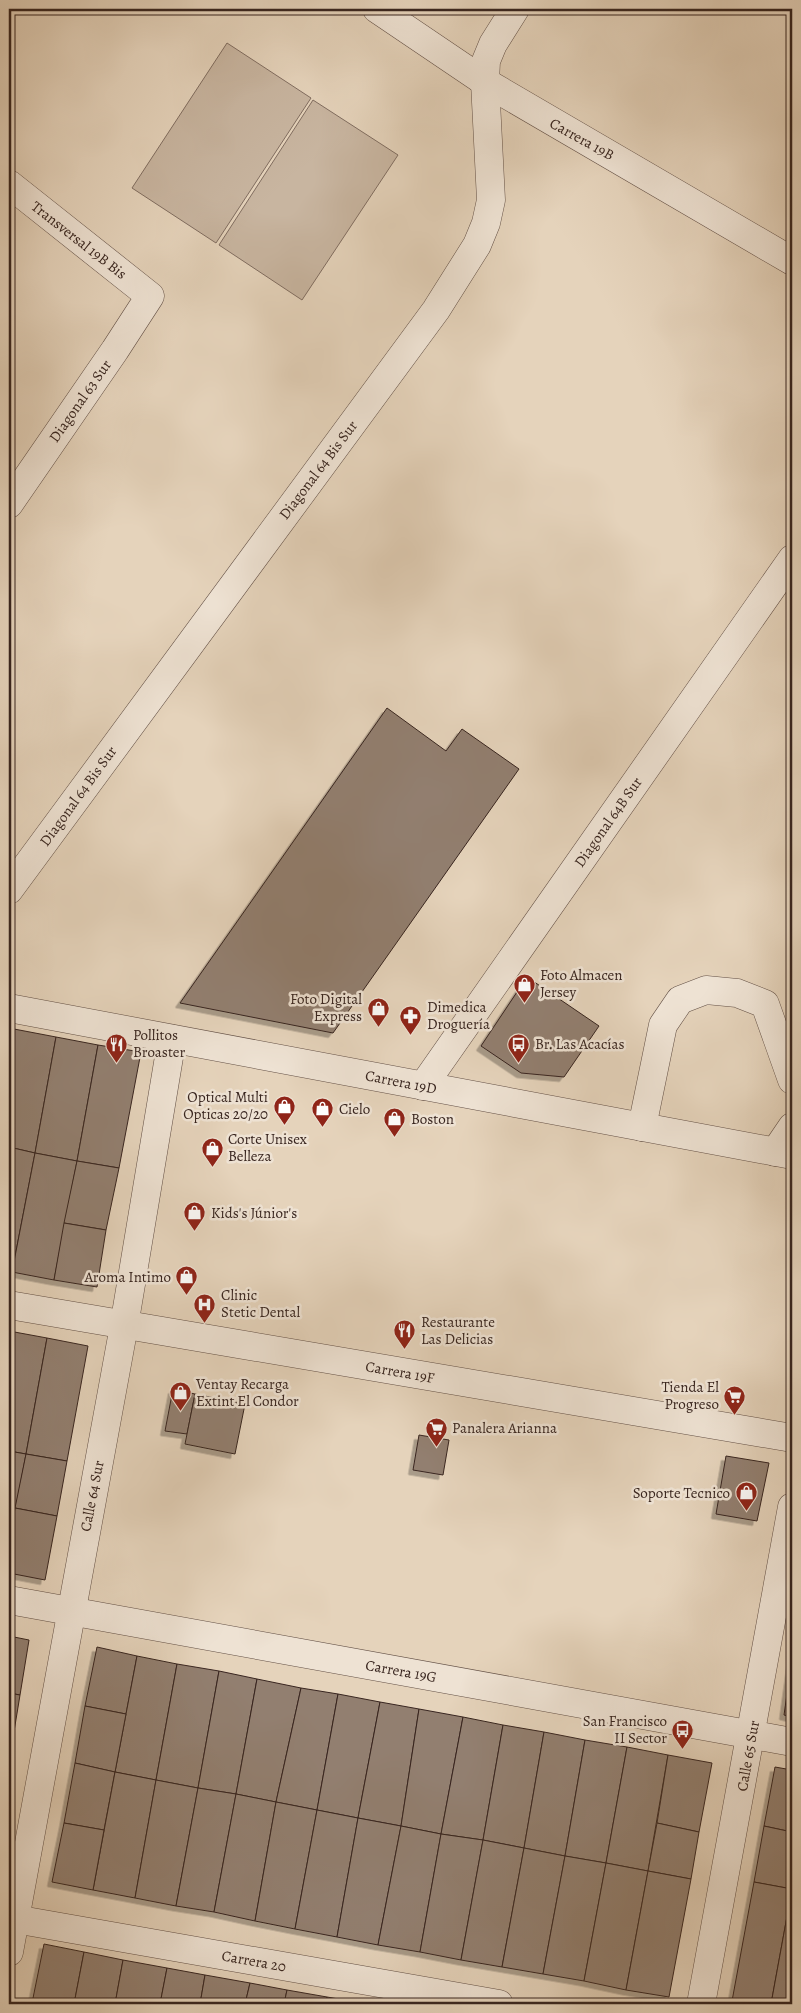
<svg xmlns="http://www.w3.org/2000/svg" width="801" height="2013" font-family="Alegreya,serif">
  <style>
    .garden { fill: #c8b5a0; stroke: #806d60 }
    .building { fill: #927f70; stroke: #38251f; filter: url(#shadow) }
    .lines { fill: none; stroke-linecap: round; stroke-linejoin: round }
    .minor-casing { stroke: #635046; stroke-width: 29 }
    .minor { stroke: #eee2d3; stroke-width: 28 }
    .labels { text-anchor: middle; dominant-baseline: central; stroke-width: 5; stroke-linejoin: round; paint-order: stroke }
    .street-label { font-size: 15px; fill: #38251f; stroke: #eee2d3 }
    .poi-label { font-size: 15px; fill: #38251f; stroke: #eee2d3; text-anchor: start }
  </style>
  <defs>
    <filter id="shadow"><feDropShadow dx="-4.5" dy="4.5" stdDeviation="0" flood-color="#0004"/></filter>
  </defs>
  <rect width="100%" height="100%" fill="#e5d3bb"/>
  <filter id="stains"><feTurbulence type="fractalNoise" baseFrequency=".004" numOctaves="4"/><feColorMatrix values="0 0 0 0 .2 0 0 0 0 .09 0 0 0 0 .02 0 0 0 .5 -.17"/></filter>
  <radialGradient id="worn" r=".72"><stop offset=".6" stop-color="#630" stop-opacity="0"/><stop offset="1" stop-color="#630" stop-opacity=".3"/></radialGradient>
  <g class="garden">
    <polygon points="227,43 311,98 216,243 132,188"/>
    <polygon points="313,100 398,155 302,300 219,245"/>
  </g>
  <g class="building">
    <polygon points="387,708 446,751 462,729 519,769 333,1033 180,1003"/>
    <polygon points="527,977 599,1026 564,1077 521,1073 481,1046"/>
    <polygon points="9,1028 14,1029 9,1059"/>
    <polygon points="14,1029 56,1037 35,1153 9,1147 9,1059"/>
    <polygon points="56,1037 98,1045 77,1161 35,1153"/>
    <polygon points="98,1045 141,1052 119,1168 77,1161"/>
    <polygon points="9,1147 35,1153 12,1272 9,1271"/>
    <polygon points="35,1153 77,1161 54,1280 12,1272"/>
    <polygon points="77,1161 119,1168 106,1230 64,1223"/>
    <polygon points="64,1223 106,1230 97,1287 54,1280"/>
    <polygon points="9,1331 47,1338 26,1454 9,1451"/>
    <polygon points="47,1338 88,1346 67,1461 26,1454"/>
    <polygon points="173,1389 195,1394 187,1434 165,1431"/>
    <polygon points="195,1394 245,1404 235,1454 185,1444"/>
    <polygon points="419,1435 449,1440 443,1475 413,1470"/>
    <polygon points="9,1451 26,1454 9,1545"/>
    <polygon points="26,1454 67,1461 57,1516 15,1508"/>
    <polygon points="726,1456 769,1463 757,1521 716,1514"/>
    <polygon points="15,1508 57,1516 45,1580 9,1573 9,1545"/>
    <polygon points="9,1636 29,1640 20,1695 9,1693"/>
    <polygon points="97,1647 137,1656 126,1714 85,1706"/>
    <polygon points="137,1656 177,1664 156,1780 115,1772"/>
    <polygon points="792,1658 792,1717 784,1715"/>
    <polygon points="177,1664 219,1671 198,1788 156,1780"/>
    <polygon points="219,1671 257,1679 236,1794 198,1788"/>
    <polygon points="257,1679 301,1688 276,1802 236,1794"/>
    <polygon points="301,1688 338,1694 317,1810 276,1802"/>
    <polygon points="9,1693 20,1695 10,1756 9,1755"/>
    <polygon points="338,1694 380,1702 358,1818 317,1810"/>
    <polygon points="380,1702 419,1709 401,1826 358,1818"/>
    <polygon points="85,1706 126,1714 115,1772 75,1763"/>
    <polygon points="419,1709 463,1717 441,1834 401,1826"/>
    <polygon points="463,1717 503,1725 483,1840 441,1834"/>
    <polygon points="503,1725 544,1732 524,1848 483,1840"/>
    <polygon points="544,1732 585,1740 565,1856 524,1848"/>
    <polygon points="585,1740 627,1747 606,1863 565,1856"/>
    <polygon points="627,1747 668,1755 648,1871 606,1863"/>
    <polygon points="668,1755 712,1763 699,1832 657,1823"/>
    <polygon points="75,1763 115,1772 104,1830 64,1823"/>
    <polygon points="775,1767 792,1770 792,1832 764,1826"/>
    <polygon points="115,1772 156,1780 135,1898 93,1890"/>
    <polygon points="156,1780 198,1788 176,1906 135,1898"/>
    <polygon points="198,1788 236,1794 214,1912 176,1906"/>
    <polygon points="236,1794 276,1802 255,1921 214,1912"/>
    <polygon points="276,1802 317,1810 295,1929 255,1921"/>
    <polygon points="317,1810 358,1818 337,1937 295,1929"/>
    <polygon points="358,1818 401,1826 378,1945 337,1937"/>
    <polygon points="64,1823 104,1830 93,1890 52,1882"/>
    <polygon points="657,1823 699,1832 691,1879 648,1871"/>
    <polygon points="401,1826 441,1834 420,1952 378,1945"/>
    <polygon points="764,1826 792,1832 792,1889 754,1882"/>
    <polygon points="441,1834 483,1840 461,1960 420,1952"/>
    <polygon points="483,1840 524,1848 502,1967 461,1960"/>
    <polygon points="524,1848 565,1856 543,1974 502,1967"/>
    <polygon points="565,1856 606,1863 584,1981 543,1974"/>
    <polygon points="606,1863 648,1871 626,1990 584,1981"/>
    <polygon points="648,1871 691,1879 669,1997 626,1990"/>
    <polygon points="754,1882 792,1889 771,2004 753,2004 732,2001"/>
    <polygon points="792,1889 792,2004 771,2004"/>
    <polygon points="44,1944 84,1952 74,2004 32,2003"/>
    <polygon points="84,1952 123,1960 115,2004 74,2004"/>
    <polygon points="123,1960 167,1968 160,2004 115,2004"/>
    <polygon points="167,1968 205,1975 200,2004 160,2004"/>
    <polygon points="205,1975 250,1983 245,2004 200,2004"/>
    <polygon points="250,1983 287,1990 284,2004 245,2004"/>
    <polygon points="287,1990 327,1997 326,2004 284,2004"/>
    <polygon points="327,1997 368,2004 326,2004"/>
  </g>
  <g class="lines">
    <defs>
      <g id="minor">
        <polyline points="377,9 485,82 792,261"/>
        <polyline points="9,184 150,296 115,350 9,504"/>
        <polyline points="9,890 436,310 477,245 486,223 491,200 485,82 486,61 493,44 515,9"/>
        <polyline points="9,1008 792,1155"/>
        <polyline points="423,1086 792,559"/>
        <polyline points="642,1127 663,1025 680,1000 706,990 737,993 765,1004 792,1080"/>
        <polyline points="775,1152 792,1127"/>
        <polyline points="9,1305 792,1438"/>
        <polyline points="9,1600 792,1742"/>
        <polyline points="9,1918 499,2004"/>
        <polyline points="9,1952 124,1326 172,1039"/>
        <polyline points="701,2004 792,1507"/>
      </g>
    </defs>
    <use href="#minor" class="minor-casing"/>
    <use href="#minor" class="minor"/>
  </g>
  <defs>
    <symbol id="shop-pin" viewBox="-11 -11 22 30"><path d="M0 17L-7.5 6A9.5 9.5 0 1 1 7.5 6Z" fill="#8f2418" stroke="#eee2d3"/><path d="M-5-2.5h2.3a2.7 3.5 0 0 1 5.4 0H5L5.5 6h-11ZM-1.5-2.5h3a1.5 2.3 0 0 0-3 0Z" fill="#fff"/></symbol>
    <symbol id="pharmacy-pin" viewBox="-11 -11 22 30"><path d="M0 17L-7.5 6A9.5 9.5 0 1 1 7.5 6Z" fill="#8f2418" stroke="#eee2d3"/><path d="M-2-6h4v4h4v4h-4v4h-4v-4h-4v-4h4Z" fill="#fff"/></symbol>
    <symbol id="restaurant-pin" viewBox="-11 -11 22 30"><path d="M0 17L-7.5 6A9.5 9.5 0 1 1 7.5 6Z" fill="#8f2418" stroke="#eee2d3"/><path d="M-5-6h1v4h1v-4h1v4h1v-4h1v5L-1.5 .5V6h-2V.5L-5-1ZM5-6V6H3V1.5H1.5Q1.5-4 5-6Z" fill="#fff"/></symbol>
    <symbol id="bus-pin" viewBox="-11 -11 22 30"><path d="M0 17L-7.5 6A9.5 9.5 0 1 1 7.5 6Z" fill="#8f2418" stroke="#eee2d3"/><path d="M-5-6H5V4H4V6H2V4H-2V6H-4V4H-5ZM-3.5-4V0h7V-4ZM-3.5 1.2v1.5H-2V1.2ZM2 1.2v1.5H3.5V1.2Z" fill="#fff"/></symbol>
    <symbol id="hospital-pin" viewBox="-11 -11 22 30"><path d="M0 17L-7.5 6A9.5 9.5 0 1 1 7.5 6Z" fill="#8f2418" stroke="#eee2d3"/><path d="M-5-5h3v3.5h4V-5h3V5h-3V1.5h-4V5h-3Z" fill="#fff"/></symbol>
    <symbol id="supermarket-pin" viewBox="-11 -11 22 30"><path d="M0 17L-7.5 6A9.5 9.5 0 1 1 7.5 6Z" fill="#8f2418" stroke="#eee2d3"/><path d="M-6-5.5h2.5l.6 2H6L4.5 2H-2.5L-4.4-4H-6ZM-1.5 3.2a1.3 1.3 0 1 0 .1 0ZM3 3.2a1.3 1.3 0 1 0 .1 0Z" fill="#fff"/></symbol>
  </defs>
  <g fill-rule="evenodd">
    <use href="#shop-pin" x="512" y="972" width="25" height="34"/>
    <use href="#shop-pin" x="366" y="996" width="25" height="34"/>
    <use href="#pharmacy-pin" x="398" y="1004" width="25" height="34"/>
    <use href="#restaurant-pin" x="104" y="1032" width="25" height="34"/>
    <use href="#bus-pin" x="506" y="1032" width="25" height="34"/>
    <use href="#shop-pin" x="272" y="1094" width="25" height="34"/>
    <use href="#shop-pin" x="310" y="1096" width="25" height="34"/>
    <use href="#shop-pin" x="382" y="1106" width="25" height="34"/>
    <use href="#shop-pin" x="200" y="1136" width="25" height="34"/>
    <use href="#shop-pin" x="182" y="1200" width="25" height="34"/>
    <use href="#shop-pin" x="174" y="1264" width="25" height="34"/>
    <use href="#hospital-pin" x="192" y="1292" width="25" height="34"/>
    <use href="#restaurant-pin" x="392" y="1318" width="25" height="34"/>
    <use href="#shop-pin" x="168" y="1380" width="25" height="34"/>
    <use href="#supermarket-pin" x="722" y="1384" width="25" height="34"/>
    <use href="#supermarket-pin" x="424" y="1416" width="25" height="34"/>
    <use href="#shop-pin" x="734" y="1480" width="25" height="34"/>
    <use href="#bus-pin" x="670" y="1718" width="25" height="34"/>
  </g>
  <g class="labels">
    <g class="street-label">
      <text transform="translate(582 139) rotate(29)">Carrera 19B</text>
      <text transform="translate(79 240) rotate(38)">Transversal 19B Bis</text>
      <text transform="translate(80 401) rotate(-55)">Diagonal 63 Sur</text>
      <text transform="translate(318 470) rotate(-53)">Diagonal 64 Bis Sur</text>
      <text transform="translate(78 796) rotate(-54)">Diagonal 64 Bis Sur</text>
      <text transform="translate(608 822) rotate(-55)">Diagonal 64B Sur</text>
      <text transform="translate(401 1082) rotate(11)">Carrera 19D</text>
      <text transform="translate(400 1372) rotate(10)">Carrera 19F</text>
      <text transform="translate(92 1496) rotate(-79)">Calle 64 Sur</text>
      <text transform="translate(401 1671) rotate(10)">Carrera 19G</text>
      <text transform="translate(748 1756) rotate(-80)">Calle 65 Sur</text>
      <text transform="translate(254 1961) rotate(10)">Carrera 20</text>
    </g>
    <g class="poi-label">
      <text x="540" y="975">Foto Almacen<tspan x="540" dy="17">Jersey</tspan></text>
      <text x="362" y="999" text-anchor="end">Foto Digital<tspan x="362" dy="17">Express</tspan></text>
      <text x="427" y="1007">Dimedica<tspan x="427" dy="17">Droguería</tspan></text>
      <text x="133" y="1035">Pollitos<tspan x="133" dy="17">Broaster</tspan></text>
      <text x="535" y="1044">Br. Las Acacías</text>
      <text x="268" y="1097" text-anchor="end">Optical Multi<tspan x="268" dy="17">Opticas 20/20</tspan></text>
      <text x="339" y="1109">Cielo</text>
      <text x="411" y="1119">Boston</text>
      <text x="228" y="1139">Corte Unisex<tspan x="228" dy="17">Belleza</tspan></text>
      <text x="211" y="1213">Kids's Júnior's</text>
      <text x="171" y="1277" text-anchor="end">Aroma Intimo</text>
      <text x="221" y="1295">Clinic<tspan x="221" dy="17">Stetic Dental</tspan></text>
      <text x="421" y="1322">Restaurante<tspan x="421" dy="17">Las Delicias</tspan></text>
      <text x="196" y="1384">Ventay Recarga<tspan x="196" dy="17">Extint El Condor</tspan></text>
      <text x="719" y="1387" text-anchor="end">Tienda El<tspan x="719" dy="17">Progreso</tspan></text>
      <text x="452" y="1428">Panalera Arianna</text>
      <text x="730" y="1493" text-anchor="end">Soporte Tecnico</text>
      <text x="667" y="1721" text-anchor="end">San Francisco<tspan x="667" dy="17">II Sector</tspan></text>
    </g>
  </g>
  <rect width="801" height="2013" fill="none" stroke="#e5d3bb" stroke-width="30"/>
  <rect x="10" y="10" width="781" height="1993" fill="none" stroke="#38251f" stroke-width="2.5"/>
  <rect x="15" y="15" width="771" height="1983" fill="none" stroke="#38251f"/>
  <rect width="100%" height="100%" filter="url(#stains)"/>
  <rect width="100%" height="100%" fill="url(#worn)"/>
</svg>
